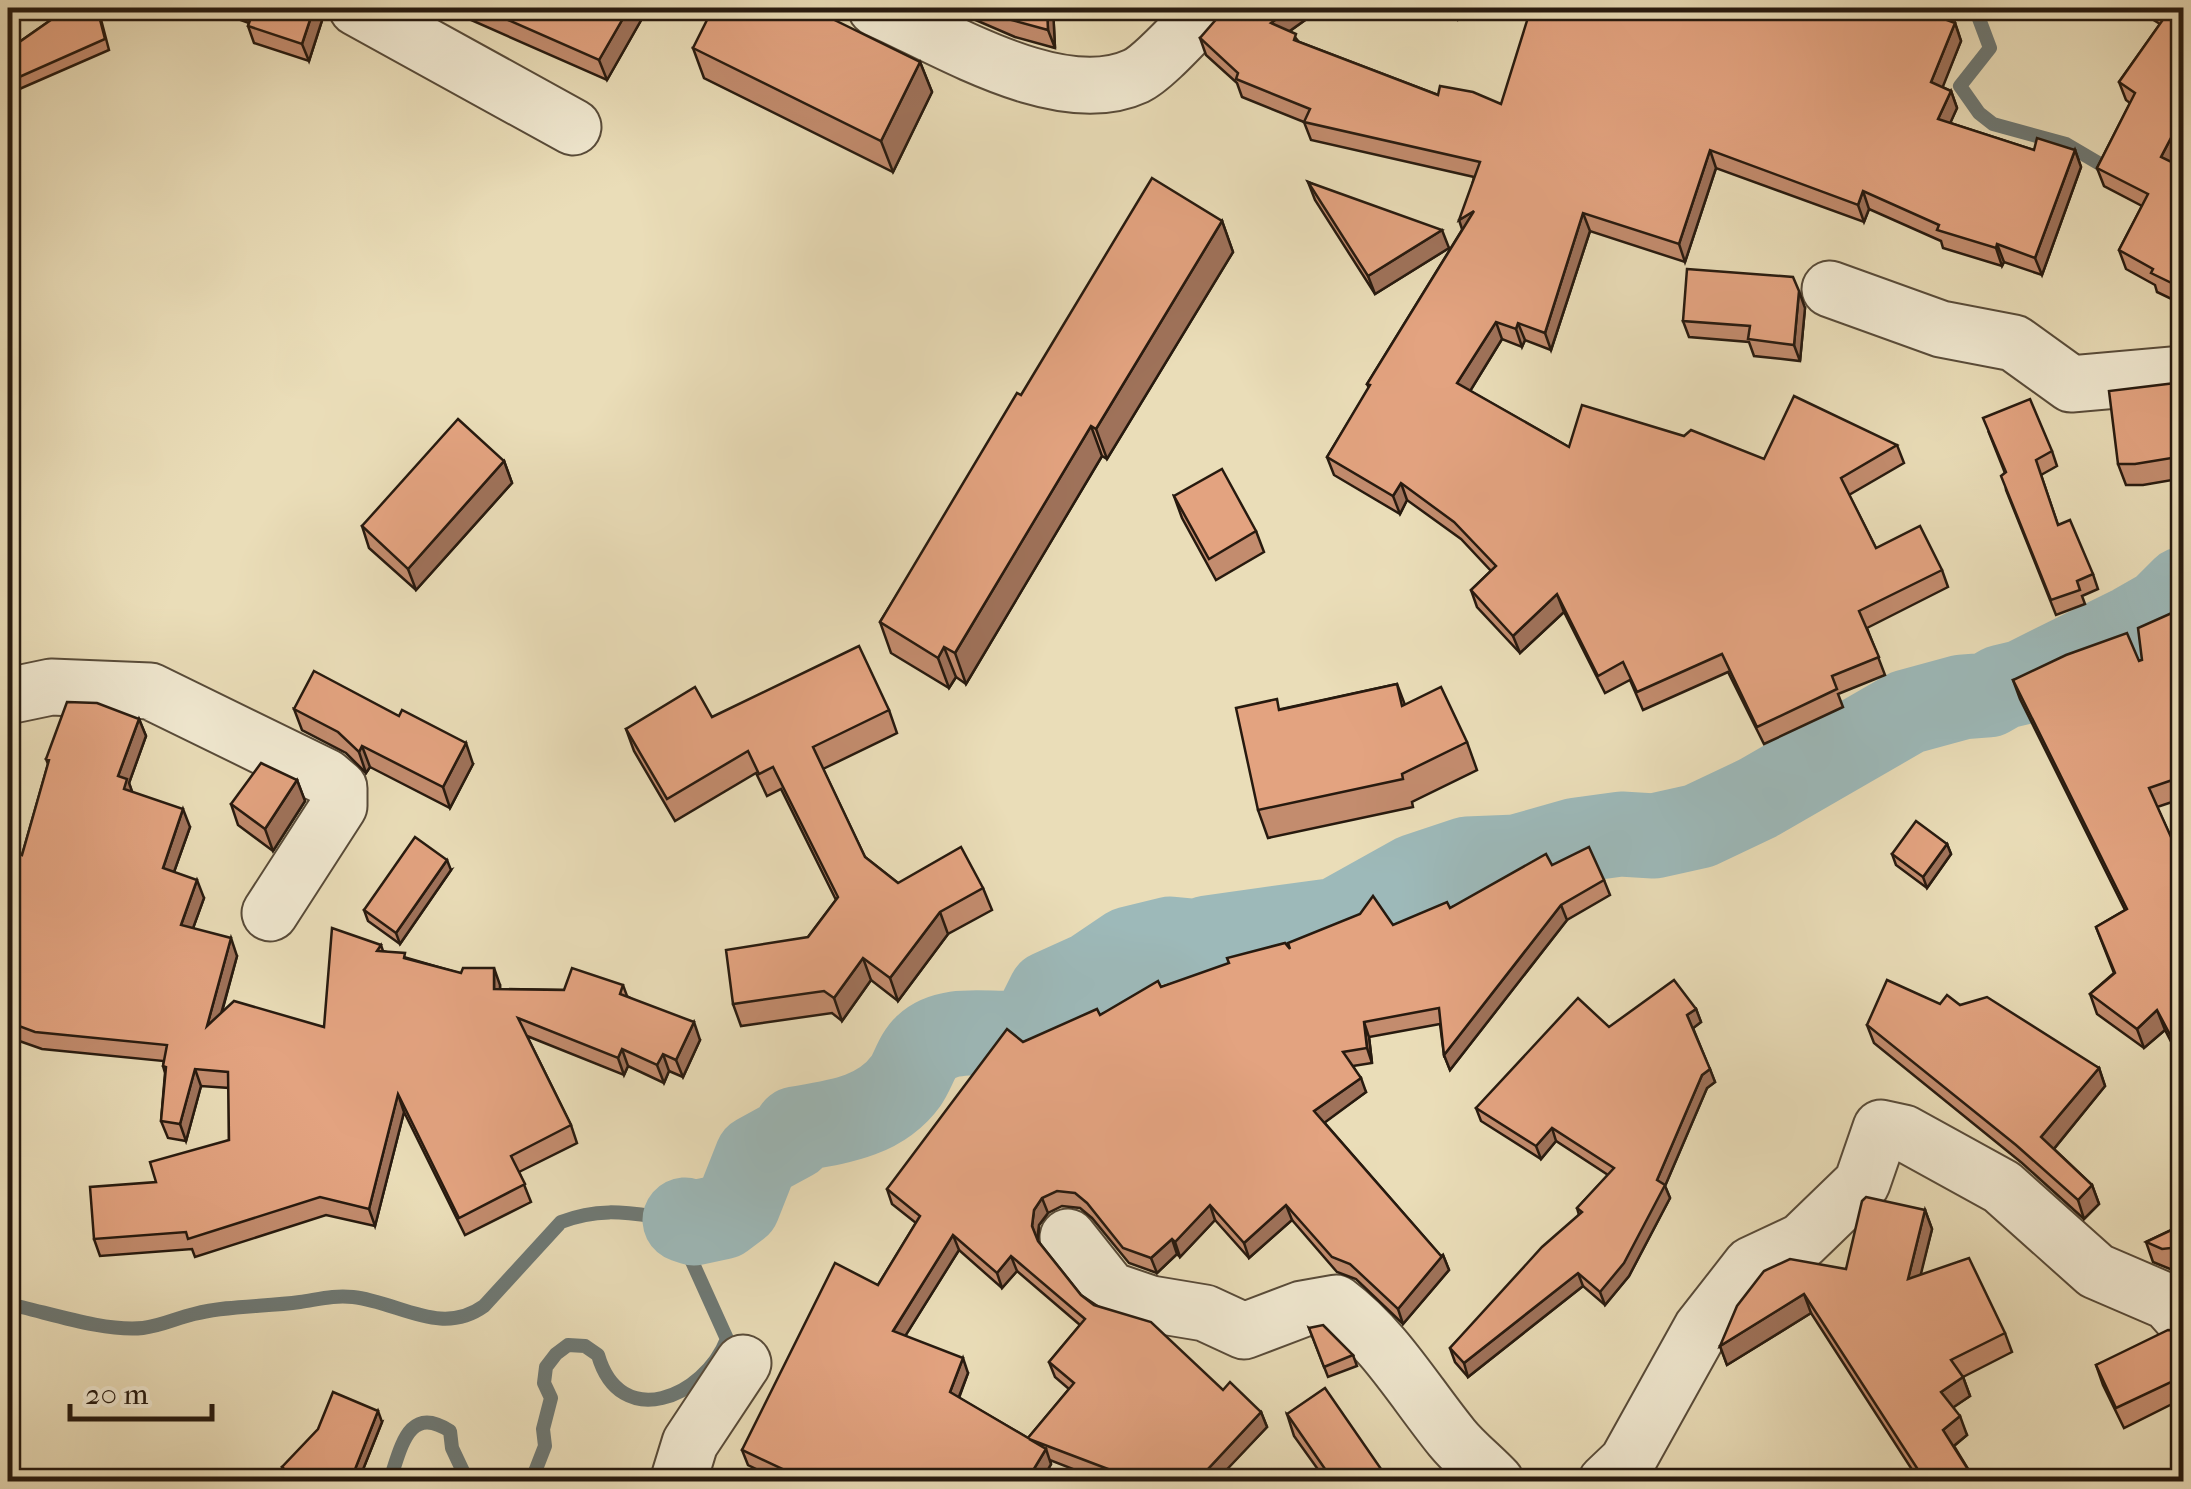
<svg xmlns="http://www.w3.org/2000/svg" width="2191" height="1489" font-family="'IM FELL French Canon',serif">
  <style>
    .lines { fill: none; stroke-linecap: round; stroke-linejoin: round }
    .stream { stroke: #6e7975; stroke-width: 14 }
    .river { stroke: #9db9b9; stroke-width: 85 }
    .minor-casing { stroke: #584b39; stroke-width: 59 }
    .minor { stroke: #f1e9d1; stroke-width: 55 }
    .wall { fill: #c38c6e; stroke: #271a0f; stroke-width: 2.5; fill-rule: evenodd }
    .shaded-wall { fill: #9f725a; stroke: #271a0f; stroke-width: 2.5 }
    .building { fill: #e3a380; stroke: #271a0f; stroke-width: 2.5; fill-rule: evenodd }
  </style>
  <rect width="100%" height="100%" fill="#eaddb8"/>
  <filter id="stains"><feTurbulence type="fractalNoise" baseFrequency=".002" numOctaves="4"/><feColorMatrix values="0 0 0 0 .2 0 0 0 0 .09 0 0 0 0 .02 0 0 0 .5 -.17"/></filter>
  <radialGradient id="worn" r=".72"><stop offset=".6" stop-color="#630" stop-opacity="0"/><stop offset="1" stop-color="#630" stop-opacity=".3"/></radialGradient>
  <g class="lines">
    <g class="stream">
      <polyline points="1975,8 1990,48 1960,86 1979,113 1993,124 2066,144 2100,164 2112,176"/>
      <path d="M8 1304C47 1312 103 1332 143 1328 161 1326 177 1318 194 1314 229 1305 265 1307 300 1302 320 1299 334 1295 353 1297 399 1302 441 1337 484 1306L561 1222C607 1204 639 1216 685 1220L690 1257 727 1339C704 1398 620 1432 598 1355L585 1346 568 1345 556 1354 546 1367 544 1383 551 1398 543 1429 545 1446 531 1482"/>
      <path d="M389 1482C401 1450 407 1403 450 1431L452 1448 468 1482"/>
    </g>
    <path class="river" d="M685 1220 694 1223 722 1217 738 1205 757 1157 792 1138 796 1129C837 1122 880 1117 906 1081 913 1071 917 1055 926 1047 953 1022 999 1039 1031 1031L1050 993 1092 974 1129 949 1170 939 1202 942 1207 938 1337 920 1416 876 1467 859 1517 857 1577 840 1621 834 1654 836 1699 826 1758 798 1907 712 1962 697 1988 695 2002 687 2023 682 2134 627 2162 611 2184 589"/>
    <defs>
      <g id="minor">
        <polyline points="357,8 573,127"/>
        <path d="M876 8C946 39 1061 111 1136 76 1155 67 1192 24 1209 8"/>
        <polyline points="1830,289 1941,329 2014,343 2071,384 2184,374"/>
        <polyline points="8,696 51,687 150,691 326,777 339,788 339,806 270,913"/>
        <path d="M1068 1237 1110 1290 1151 1304 1205 1313 1244 1331 1302 1309 1336 1303C1385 1340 1414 1391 1452 1438 1465 1454 1482 1467 1496 1482"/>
        <polyline points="678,1482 690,1443 743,1363"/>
        <polyline points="1606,1482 1627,1462 1701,1329 1751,1265 1802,1241 1862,1183 1881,1128 1904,1133 2002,1187 2096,1271 2168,1302 2184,1320"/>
      </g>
    </defs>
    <use href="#minor" class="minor-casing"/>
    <use href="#minor" class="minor"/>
  </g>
  <g class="wall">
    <polygon points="68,8 98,8 109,50 8,94 8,50"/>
    <polygon points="208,8 326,8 309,61 254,43 248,26 249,23"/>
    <polygon points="421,8 442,8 439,17"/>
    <polygon points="444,8 648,8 607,80"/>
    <polygon points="956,8 1053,8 1055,48 1015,37 957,12"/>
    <polygon points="1322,8 1290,31 1299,42 1438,95 1501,104 1955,23 1961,41 1942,87 1951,91 1957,108 1950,123 2034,150 2075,150 2081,167 2042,275 2004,262 2002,266 1943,248 1941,241 1869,209 1864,222 1716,168 1685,262 1590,231 1551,350 1525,340 1522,347 1502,339 1470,391 1569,447 1764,459 1897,445 1904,463 1849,495 1876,548 1942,570 1948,587 1867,628 1885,675 1838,694 1843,707 1764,744 1728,672 1643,710 1630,680 1605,693 1564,612 1520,653 1477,607 1471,590 1491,571 1461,539 1407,500 1400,514 1334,475 1327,457 1369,388 1367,384 1462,230 1474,177 1311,140 1304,122 1242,97 1237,83 1206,55 1200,38"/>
    <polygon points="1431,8 1464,8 1458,19"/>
    <polygon points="2140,8 2184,8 2173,163 2184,168 2184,305 2157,292 2155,285 2126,269 2119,250 2142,206 2104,186 2097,168 2130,103 2126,100 2119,82 2160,24 2144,14"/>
    <polygon points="693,48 920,62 932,92 893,172 704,78"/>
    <polygon points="1308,182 1449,248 1375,294 1315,200"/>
    <polygon points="1222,221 1233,252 1107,459 1102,456 966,684 956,677 949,688 891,653 880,622 1021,395"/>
    <polygon points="1805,308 1800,361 1754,356 1749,342 1689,337 1683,321"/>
    <polygon points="2184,382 2184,478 2143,485 2126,485 2118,464 2179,384"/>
    <polygon points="1989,433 2052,451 2057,466 2041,475 2058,525 2093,574 2098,589 2082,596 2085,604 2056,615 2006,490 2005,473"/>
    <polygon points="504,461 512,483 416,590 369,548 362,526"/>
    <polygon points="1174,496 1256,531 1264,552 1216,580 1182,518"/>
    <polygon points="2184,610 2184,798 2157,807 2184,866 2184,1067 2165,1030 2144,1048 2097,1014 2090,994 2114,973 2096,927 2125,910 2020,699 2013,680 2142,660"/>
    <polygon points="1397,684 1405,705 1467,742 1477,770 1412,802 1413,807 1268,838 1258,810 1281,709"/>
    <polygon points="294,709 473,764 450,808 370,767 366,773 346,753 302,730"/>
    <polygon points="889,710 897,733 823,769 865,857 898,883 983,888 992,910 948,934 898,1001 871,980 842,1021 832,1013 741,1026 733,1004 808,937 836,900 781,789 767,796 756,773 675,821 634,751 626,729 712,717"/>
    <polygon points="139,719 146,736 129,783 132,792 190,827 174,872 204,898 193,928 237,956 222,1012 324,1027 381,945 383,951 500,985 500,989 564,990 623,985 627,996 700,1040 683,1077 669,1071 664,1083 628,1066 624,1075 527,1036 571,1125 577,1143 519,1172 531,1202 465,1235 404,1112 375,1226 326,1215 195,1257 192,1249 100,1256 94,1239 156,1182 229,1140 229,1088 201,1086 186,1141 168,1138 161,1121 165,1073 163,1066 164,1061 42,1049 8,1037 8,850 22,855 48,764 46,759"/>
    <polygon points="297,780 305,801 273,851 238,825 231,804"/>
    <polygon points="1947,844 1951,854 1927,888 1896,865 1892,854"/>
    <path d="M1552 865 1604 880 1610 895 1567 920 1450 1070 1444 1055 1440 1024 1369 1037 1372 1063 1353 1066 1366 1092 1324 1122 1441 1256 1443 1255 1449 1270 1403 1324 1356 1279 1337 1272 1292 1220 1249 1258 1215 1220 1180 1257 1177 1254 1157 1273 1129 1263 1092 1218 1080 1208 1062 1206 1048 1213 1039 1225 1038 1241 1081 1295 1223 1390 1261 1412 1267 1427 1219 1477 1224 1482H1106L1050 1460 1051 1464 1041 1482H783L748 1465 742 1450 878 1285 916 1223 892 1204 887 1189 1023 1042 1100 1015 1161 987 1290 949 1393 925 1450 908ZM959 1250 1002 1288 1017 1271 1080 1325 1049 1362 1055 1377 1069 1389 1028 1438 959 1398 968 1373 905 1336Z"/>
    <polygon points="451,870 400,944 368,921 364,910"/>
    <polygon points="1940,1004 1960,1005 2099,1068 2105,1086 2054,1149 2092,1185 2099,1204 2084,1219 2022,1163 1874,1043 1867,1025"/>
    <polygon points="1696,1009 1701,1022 1693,1028 1715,1082 1707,1088 1665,1186 1670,1198 1629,1276 1605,1305 1583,1286 1468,1377 1455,1362 1450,1348 1579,1215 1577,1208 1608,1175 1556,1141 1541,1159 1481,1121 1476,1108 1609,1027"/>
    <polygon points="1925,1210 1932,1229 1920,1275 2005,1333 2012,1352 1963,1377 1970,1396 1953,1407 1967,1435 1954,1446 1976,1482 1920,1482 1811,1313 1727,1365 1720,1346 1846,1269"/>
    <polygon points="2184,1224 2184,1267 2170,1269 2153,1262 2146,1242"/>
    <polygon points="1309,1328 1353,1355 1357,1366 1328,1377"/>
    <polygon points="2184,1331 2184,1398 2124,1428 2103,1385 2096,1365"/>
    <polygon points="1287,1414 1390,1482 1327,1482 1294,1436"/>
    <polygon points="382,1422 358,1482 290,1482 286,1478 282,1467"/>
  </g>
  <g class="shaded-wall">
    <polygon points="314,8 326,8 309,61 302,44"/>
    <polygon points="435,8 442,8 439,17"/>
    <polygon points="629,8 648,8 607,80 599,60"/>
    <polygon points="1047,8 1053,8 1055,48 1048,30"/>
    <polygon points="1291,8 1322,8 1277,40 1271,23"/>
    <polygon points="1454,8 1464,8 1458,19"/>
    <polygon points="1955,23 1961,41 1938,99 1931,82"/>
    <polygon points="920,62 932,92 893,172 881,141"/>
    <polygon points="1951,91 1957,108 1944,137 1938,119"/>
    <polygon points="2184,113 2184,144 2167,175 2161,157"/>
    <polygon points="1710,150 1716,168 1685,262 1679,244"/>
    <polygon points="2075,150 2081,167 2042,275 2035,258"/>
    <polygon points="1863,191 1869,209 1864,222 1858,205"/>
    <polygon points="1474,211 1465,238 1459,220"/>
    <polygon points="1583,213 1590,231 1551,350 1545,333"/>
    <polygon points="1222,221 1233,252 1107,459 1096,429"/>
    <polygon points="1442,230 1449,248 1375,294 1368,276"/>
    <polygon points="1997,244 2004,262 2002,266 1996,248"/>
    <polygon points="1799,291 1805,308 1800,361 1794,345"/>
    <polygon points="1496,322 1502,339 1464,401 1457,383"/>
    <polygon points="1518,323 1525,340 1522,347 1516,329"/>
    <polygon points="1091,426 1102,456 966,684 955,653"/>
    <polygon points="504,461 512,483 416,590 408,569"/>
    <polygon points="1401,483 1407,500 1400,514 1393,496"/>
    <polygon points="1557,594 1564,612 1520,653 1513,636"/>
    <polygon points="944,647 956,677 949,688 938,658"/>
    <polygon points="139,719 146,736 129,783 134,797 130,806 118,776"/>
    <polygon points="466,743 473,764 450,808 443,787"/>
    <polygon points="362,746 370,767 366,773 359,752"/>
    <polygon points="297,780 305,801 273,851 265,829"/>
    <polygon points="183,809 190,827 169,886 163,868"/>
    <polygon points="1947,844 1951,854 1927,888 1923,877"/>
    <polygon points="447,860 451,870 400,944 396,933"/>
    <polygon points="197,880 204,898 188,942 181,925"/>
    <polygon points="1561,905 1567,920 1450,1070 1444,1055"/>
    <polygon points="940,912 948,934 898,1001 890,978"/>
    <polygon points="231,938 237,956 213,1043 207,1026"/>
    <polygon points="863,958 871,980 842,1021 834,998"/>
    <polygon points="494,968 500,985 500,1007 494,989"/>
    <polygon points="1696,1009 1701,1022 1692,1029 1687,1015"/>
    <polygon points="2157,1010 2165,1030 2144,1048 2137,1029"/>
    <polygon points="694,1022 700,1040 683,1077 676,1060"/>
    <polygon points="1364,1022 1369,1037 1372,1063 1367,1048"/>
    <polygon points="622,1049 628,1066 624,1075 618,1058"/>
    <polygon points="663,1054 669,1071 664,1083 657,1065"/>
    <polygon points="2099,1068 2105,1086 2048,1156 2041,1137"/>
    <polygon points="195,1069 201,1086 186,1141 180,1124"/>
    <polygon points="1710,1069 1715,1082 1707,1088 1665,1186 1670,1198 1629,1276 1605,1305 1600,1292 1657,1180 1702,1075"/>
    <polygon points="1361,1078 1366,1092 1320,1126 1314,1111"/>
    <polygon points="398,1094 404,1112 375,1226 369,1209"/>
    <polygon points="1552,1128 1556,1141 1541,1159 1536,1146"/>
    <polygon points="2092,1185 2099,1204 2084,1219 2078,1200"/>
    <polygon points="1042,1198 1048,1213 1039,1225 1037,1241 1032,1226 1034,1210"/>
    <polygon points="1210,1205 1215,1220 1180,1257 1175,1242"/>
    <polygon points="1286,1205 1292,1220 1249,1258 1244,1243"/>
    <polygon points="1925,1210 1932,1229 1915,1298 1908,1279"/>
    <polygon points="953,1235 959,1250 899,1346 893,1331"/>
    <polygon points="1172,1239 1177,1254 1157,1273 1151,1258"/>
    <polygon points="1443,1255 1449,1270 1403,1324 1398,1309"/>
    <polygon points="1011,1256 1017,1271 1002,1288 997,1273"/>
    <polygon points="1578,1273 1583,1286 1468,1377 1464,1363"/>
    <polygon points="1804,1294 1811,1313 1727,1365 1720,1346"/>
    <polygon points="963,1358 968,1373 955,1407 950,1392"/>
    <polygon points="1963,1377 1970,1396 1948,1411 1941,1392"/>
    <polygon points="378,1411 382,1422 358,1482 350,1482"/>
    <polygon points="1261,1412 1267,1427 1215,1482 1209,1468"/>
    <polygon points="1960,1416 1967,1435 1950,1449 1943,1430"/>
    <polygon points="1046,1449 1051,1464 1041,1482 1026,1482"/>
  </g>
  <g class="building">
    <polygon points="68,8 97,8 105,39 8,82 8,50"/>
    <polygon points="249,8 314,8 302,44 248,26 254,9"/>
    <polygon points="481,8 629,8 599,60"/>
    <polygon points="713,8 810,8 920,62 881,141 693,48"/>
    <polygon points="981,8 1047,8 1048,30 1008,19"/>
    <polygon points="1226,8 1291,8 1271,23 1296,34 1294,40 1438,95 1440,86 1473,92 1501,104 1531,8 1915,8 1955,23 1931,82 1951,91 1938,119 2034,150 2037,138 2075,150 2035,258 1997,244 1996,248 1937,230 1939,225 1863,191 1858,205 1710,150 1679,244 1583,213 1545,333 1518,323 1516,329 1496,322 1457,383 1569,447 1582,405 1684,436 1691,430 1764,459 1794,396 1897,445 1841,478 1876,548 1920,526 1942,570 1859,611 1879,657 1832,676 1837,689 1757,727 1722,654 1637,692 1623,662 1598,676 1557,594 1513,636 1471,590 1496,566 1454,522 1401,483 1393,496 1327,457 1370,385 1367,384 1474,211 1459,220 1480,162 1304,122 1310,109 1236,79 1238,73 1200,38"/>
    <polygon points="2157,8 2184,8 2184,113 2161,157 2184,168 2184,289 2151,273 2153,269 2119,250 2148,194 2097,168 2135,93 2119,82 2167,14"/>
    <polygon points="1152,178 1222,221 1096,429 1091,426 955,653 944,647 938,658 880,622 1017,393 1021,395"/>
    <polygon points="1308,182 1442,230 1368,276"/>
    <polygon points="1687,269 1793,277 1799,291 1794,345 1748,339 1750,326 1683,321"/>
    <polygon points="2184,382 2184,456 2135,464 2118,464 2109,391"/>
    <polygon points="2030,399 2052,451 2036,460 2058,525 2070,520 2093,574 2077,581 2080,590 2051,600 2001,476 2006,472 1983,418"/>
    <polygon points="458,419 504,461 408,569 362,526"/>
    <polygon points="1222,469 1256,531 1209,559 1174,496"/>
    <polygon points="2183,608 2184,776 2149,788 2184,866 2184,1061 2157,1010 2137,1029 2090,994 2115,973 2096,927 2127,909 2013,680 2066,655 2127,633 2139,661 2142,660 2138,628"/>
    <polygon points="859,646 889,710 813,747 865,857 898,883 961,847 983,888 940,912 890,978 863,958 834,998 824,991 733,1004 726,950 808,937 838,897 773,767 759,774 748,751 667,799 626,729 695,687 712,717"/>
    <polygon points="314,671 399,716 402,710 466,743 443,787 362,746 359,752 338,732 294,709"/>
    <polygon points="1397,684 1402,706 1441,687 1467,742 1402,774 1403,779 1258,810 1236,708 1277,699 1279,710"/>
    <polygon points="67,702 97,703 139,719 118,776 127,779 124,789 183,809 163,868 197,880 181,925 231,938 207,1026 234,1001 324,1027 332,928 381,945 377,951 405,953 404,958 461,973 463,968 494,968 494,989 564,990 572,968 623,985 620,994 694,1022 676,1060 663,1054 657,1065 622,1049 618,1058 518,1018 571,1125 511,1156 525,1184 459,1218 398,1094 369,1209 320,1197 188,1239 186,1232 94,1239 90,1187 156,1182 150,1162 229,1140 228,1072 195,1069 180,1124 161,1121 166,1067 163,1066 167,1045 35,1032 8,1022 8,850 22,855 49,760 46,759"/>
    <polygon points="261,763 297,780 265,829 231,804"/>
    <polygon points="1916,821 1947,844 1923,877 1892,854"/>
    <polygon points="415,837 447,860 396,933 364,910"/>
    <path d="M1589 847 1604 880 1561 905 1444 1055 1439 1008 1364 1022 1367 1048 1343 1052 1361 1078 1314 1111 1441 1256 1443 1255 1398 1309 1350 1264 1332 1257 1286 1205 1244 1243 1210 1205 1175 1242 1172 1239 1151 1258 1123 1248 1087 1203 1075 1193 1057 1191 1042 1198 1034 1210 1032 1226 1038 1241 1081 1295 1094 1305 1151 1322 1223 1390 1230 1382 1261 1412 1209 1468 1224 1482H1136L1137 1480 1029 1439 1046 1449 1026 1482H810L742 1450 835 1263 878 1285 920 1216 887 1189 1007 1029 1023 1042 1097 1009 1100 1015 1158 981 1161 987 1229 963 1227 958 1285 943 1290 949 1288 943 1360 914 1373 896 1393 925 1447 902 1450 908 1546 854 1552 865ZM953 1235 997 1273 1011 1256 1085 1319 1049 1362 1074 1383 1028 1438 950 1392 963 1358 893 1331Z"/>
    <polygon points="1674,980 1696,1009 1687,1015 1710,1069 1702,1075 1657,1180 1665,1185 1624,1263 1600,1292 1578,1273 1464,1363 1450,1348 1542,1247 1582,1212 1577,1208 1614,1168 1552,1128 1536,1146 1476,1108 1578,998 1609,1027"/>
    <polygon points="1887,980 1940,1004 1947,995 1960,1005 1987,997 2099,1068 2041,1137 2092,1185 2078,1200 2016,1145 1867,1025"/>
    <polygon points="1866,1197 1925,1210 1908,1279 1969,1258 2005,1333 1951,1360 1963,1377 1941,1392 1960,1416 1943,1430 1976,1482 1926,1482 1804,1294 1720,1346 1737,1306 1764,1271 1790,1259 1846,1269 1862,1201"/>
    <polygon points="2184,1224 2184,1253 2180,1247 2162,1249 2146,1242"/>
    <polygon points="1323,1325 1353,1355 1324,1367 1309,1328"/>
    <polygon points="2168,1330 2184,1331 2184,1376 2116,1408 2096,1365"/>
    <polygon points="1325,1388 1390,1482 1334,1482 1287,1414"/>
    <polygon points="333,1392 378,1411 350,1482 297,1482 282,1467 318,1429"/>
    <polygon points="2184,1465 2184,1482 2133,1482"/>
    <polygon points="1428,1471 1434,1482 1409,1482"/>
    <polygon points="593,1476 646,1481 646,1482 591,1482"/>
  </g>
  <rect width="2191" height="1489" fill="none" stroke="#eaddb8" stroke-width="40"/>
  <rect x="10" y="10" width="2171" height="1469" fill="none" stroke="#271a0f" stroke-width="5"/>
  <rect x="20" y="20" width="2151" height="1449" fill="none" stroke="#271a0f" stroke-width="2.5"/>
  <path d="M70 1404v15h142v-15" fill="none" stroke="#271a0f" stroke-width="5"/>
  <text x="85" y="1404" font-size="30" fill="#271a0f" stroke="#f1e9d1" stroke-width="8" paint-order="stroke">20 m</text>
  <rect width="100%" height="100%" filter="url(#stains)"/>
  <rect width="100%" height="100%" fill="url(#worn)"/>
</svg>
